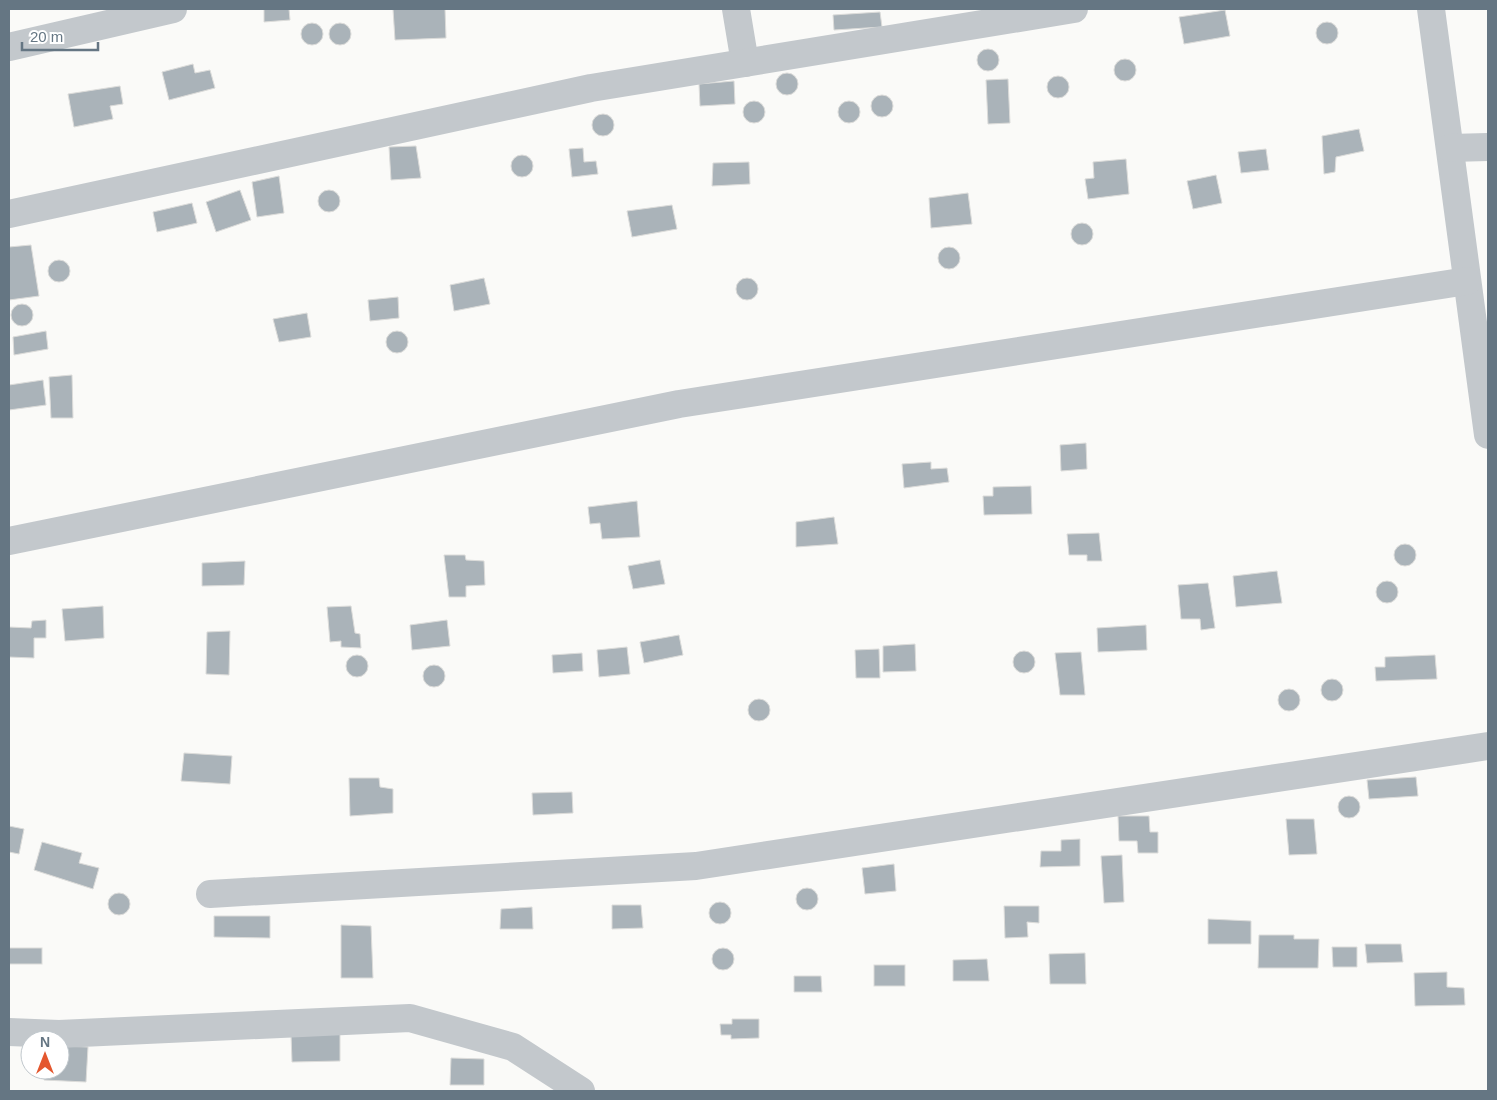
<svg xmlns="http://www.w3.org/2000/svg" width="1497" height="1100" font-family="Helvetica,sans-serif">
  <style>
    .building { fill: #aab3b9; stroke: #dcdcda }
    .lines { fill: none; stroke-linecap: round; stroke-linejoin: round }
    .minor { stroke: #c3c8cc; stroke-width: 28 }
  </style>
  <rect width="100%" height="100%" fill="#fafaf8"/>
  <g class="building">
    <polygon points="264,9 289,9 290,20 264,22"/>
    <polygon points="393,9 445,9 446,38 395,40"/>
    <polygon points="1225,10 1230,36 1184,44 1179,17"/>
    <polygon points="880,12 882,27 834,30 833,15"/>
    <circle cx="1327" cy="33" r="11"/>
    <circle cx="312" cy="34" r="11"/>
    <circle cx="340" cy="34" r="11"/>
    <circle cx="988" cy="60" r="11"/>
    <circle cx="1125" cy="70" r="11"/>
    <polygon points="193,64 195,73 210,70 215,88 169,100 162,72"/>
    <circle cx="787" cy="84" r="11"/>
    <circle cx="1058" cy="87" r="11"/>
    <polygon points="1008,79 1010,123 988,124 986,80"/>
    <polygon points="734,81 735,104 700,106 699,84"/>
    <polygon points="120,86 123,104 110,106 113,119 74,127 68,94"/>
    <circle cx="882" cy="106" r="11"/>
    <circle cx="754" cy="112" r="11"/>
    <circle cx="849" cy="112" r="11"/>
    <circle cx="603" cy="125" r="11"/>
    <polygon points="1359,129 1364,151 1336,157 1335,172 1324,174 1322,136"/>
    <polygon points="416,146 421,178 391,180 389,147"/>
    <polygon points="583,148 584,162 596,161 598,174 572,177 569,149"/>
    <polygon points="1266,149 1269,170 1241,173 1238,152"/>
    <circle cx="522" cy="166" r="11"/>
    <polygon points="1126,159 1129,194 1088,199 1085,179 1094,178 1093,162"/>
    <polygon points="749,162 750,184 712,186 713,163"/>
    <polygon points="1216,175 1222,203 1193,209 1187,181"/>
    <polygon points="279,176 284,213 257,217 252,182"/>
    <polygon points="240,190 251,220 216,232 206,202"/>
    <circle cx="329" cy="201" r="11"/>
    <polygon points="968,193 972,224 931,228 929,198"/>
    <polygon points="192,203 197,223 157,232 153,212"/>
    <polygon points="672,205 677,229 632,237 627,211"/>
    <circle cx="1082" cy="234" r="11"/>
    <polygon points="31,245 39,296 9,300 9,247"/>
    <circle cx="949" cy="258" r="11"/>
    <circle cx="59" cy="271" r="11"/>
    <polygon points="484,278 490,304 454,311 450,285"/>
    <circle cx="747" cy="289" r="11"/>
    <polygon points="398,297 399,318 370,321 368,300"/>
    <circle cx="22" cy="315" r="11"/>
    <polygon points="307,313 311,337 279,342 273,319"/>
    <polygon points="46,331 48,349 14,355 13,337"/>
    <circle cx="397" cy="342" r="11"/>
    <polygon points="72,375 73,418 51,418 49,377"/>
    <polygon points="43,380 46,405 9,410 9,385"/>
    <polygon points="1086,443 1087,469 1061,471 1060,445"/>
    <polygon points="931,462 931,469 947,468 949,482 904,488 902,464"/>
    <polygon points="1031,486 1032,514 984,515 983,496 993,496 993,487"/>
    <polygon points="637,501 640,537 602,539 600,523 590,524 588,507"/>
    <polygon points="834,517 838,544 796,547 796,522"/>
    <polygon points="1099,533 1102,561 1087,561 1087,555 1069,555 1067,534"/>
    <circle cx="1405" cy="555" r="11"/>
    <polygon points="444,555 465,555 466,560 484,561 485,585 466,586 466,597 449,597"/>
    <polygon points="660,560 665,584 633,589 628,566"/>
    <polygon points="245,561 244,585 202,586 202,563"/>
    <polygon points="1277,571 1282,603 1236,607 1233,576"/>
    <circle cx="1387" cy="592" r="11"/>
    <polygon points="1208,583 1215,628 1201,630 1200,619 1181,619 1178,585"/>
    <polygon points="103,606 104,638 65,641 62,609"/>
    <polygon points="351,606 355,633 360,634 361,648 341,647 341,641 330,642 327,607"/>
    <polygon points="46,620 46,638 34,638 34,658 9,657 9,627 31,628 32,621"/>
    <polygon points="447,620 450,646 412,650 410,625"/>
    <polygon points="1146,625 1147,650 1098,652 1097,628"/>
    <polygon points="230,631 229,675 206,674 207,632"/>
    <polygon points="679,635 683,655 644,663 640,642"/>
    <polygon points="915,644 916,671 883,672 883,646"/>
    <polygon points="627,647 630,674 599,677 597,650"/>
    <polygon points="879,649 880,678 856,678 855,650"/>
    <circle cx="1024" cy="662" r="11"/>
    <polygon points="1081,652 1085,695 1060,695 1055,653"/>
    <polygon points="582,653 583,671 553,673 552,655"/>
    <polygon points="1435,655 1437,679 1376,681 1375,667 1385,667 1385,657"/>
    <circle cx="357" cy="666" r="11"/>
    <circle cx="434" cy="676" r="11"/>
    <circle cx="1332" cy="690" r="11"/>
    <circle cx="1289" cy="700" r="11"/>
    <circle cx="759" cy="710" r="11"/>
    <polygon points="184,753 232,756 230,784 181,781"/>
    <polygon points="1416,777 1418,796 1369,799 1367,780"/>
    <polygon points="349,778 379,778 380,787 393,789 393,813 350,816"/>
    <polygon points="572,792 573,813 533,815 532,793"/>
    <circle cx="1349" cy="807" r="11"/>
    <polygon points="1118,816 1149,816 1150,832 1158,832 1158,853 1138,853 1137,841 1119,841"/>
    <polygon points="1286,819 1314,819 1317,854 1289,855"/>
    <polygon points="9,826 24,829 19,854 9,852"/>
    <polygon points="1080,839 1080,866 1040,867 1041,851 1061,851 1061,840"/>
    <polygon points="42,842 82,853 79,863 99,868 93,889 34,870"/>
    <polygon points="1122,855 1124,902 1104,903 1101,856"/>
    <polygon points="894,864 896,891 865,894 862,868"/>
    <circle cx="807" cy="899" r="11"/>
    <circle cx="119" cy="904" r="11"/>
    <circle cx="720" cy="913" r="11"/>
    <polygon points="612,905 641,905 643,928 612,929"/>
    <polygon points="1004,906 1039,906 1039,923 1027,922 1028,937 1005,938"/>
    <polygon points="532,907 533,929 500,929 501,909"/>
    <polygon points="214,916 270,916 270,938 214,937"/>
    <polygon points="1208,919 1251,921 1251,944 1208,944"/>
    <polygon points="341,925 371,926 373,978 341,978"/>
    <polygon points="1259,935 1294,935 1294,939 1319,939 1318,968 1258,968"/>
    <polygon points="1365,944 1401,944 1403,962 1367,963"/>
    <polygon points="1332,947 1357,947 1357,967 1333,967"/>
    <rect x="9" y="948" width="33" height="16"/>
    <circle cx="723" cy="959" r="11"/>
    <polygon points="1085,953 1086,984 1050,984 1049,954"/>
    <polygon points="987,959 989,981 953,981 953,960"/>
    <rect x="874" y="965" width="31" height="21"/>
    <polygon points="1447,972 1447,987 1464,988 1465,1005 1415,1006 1414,973"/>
    <polygon points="794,976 821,976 822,992 794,992"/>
    <polygon points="732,1019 759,1019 759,1038 731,1039 731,1035 721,1035 720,1024 732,1024"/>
    <polygon points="340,1031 340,1061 292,1062 291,1034"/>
    <polygon points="60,1046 88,1047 86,1082 44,1080 45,1070 60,1070"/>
    <polygon points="451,1058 484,1059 484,1085 450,1085"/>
  </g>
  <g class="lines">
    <g class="minor">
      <polyline points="736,9 745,63"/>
      <polyline points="1431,9 1488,435"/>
      <polyline points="9,47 173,9"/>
      <polyline points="1450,148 1488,147"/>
      <polyline points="9,214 591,88 1074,9"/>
      <polyline points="9,541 679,404 1467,281"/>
      <polyline points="210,894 696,866 1488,746"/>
      <polyline points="9,1032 59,1034 410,1018 513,1047 581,1091"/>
    </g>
  </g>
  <rect width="1497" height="1100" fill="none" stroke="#657683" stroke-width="20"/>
  <g transform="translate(45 1055)"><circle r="24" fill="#ffffff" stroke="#c1c8cd"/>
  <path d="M0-4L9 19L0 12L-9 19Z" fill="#e4572e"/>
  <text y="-8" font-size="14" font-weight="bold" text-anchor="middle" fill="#657683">N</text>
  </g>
  <path d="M22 42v8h76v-8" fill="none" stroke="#657683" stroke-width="2.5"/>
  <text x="30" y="42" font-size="15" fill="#657683" stroke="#ffffff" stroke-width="4" paint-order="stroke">20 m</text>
</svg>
